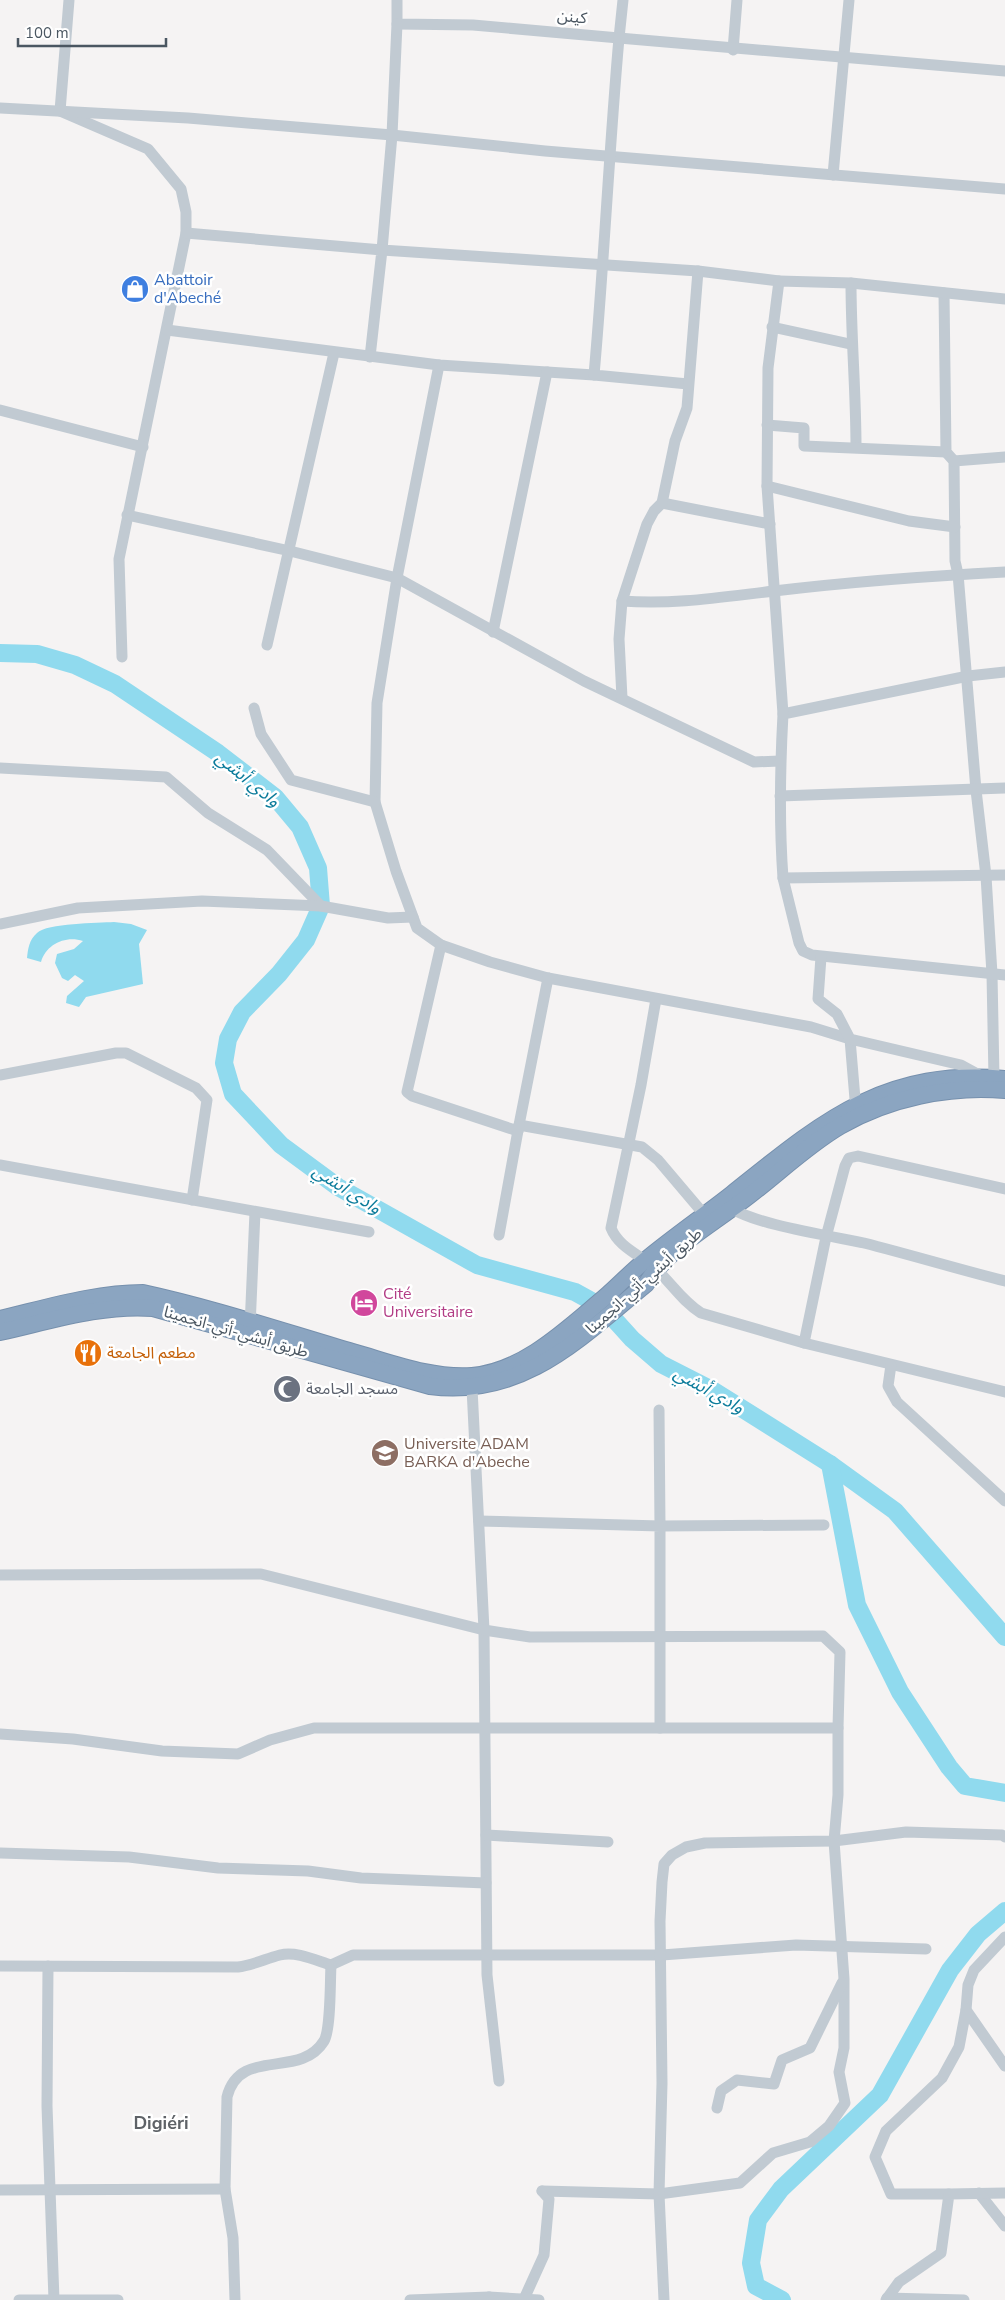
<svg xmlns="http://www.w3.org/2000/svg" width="1005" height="2300" font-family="'Nunito Sans','Noto Sans Arabic',sans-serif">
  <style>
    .water { fill: #90daee }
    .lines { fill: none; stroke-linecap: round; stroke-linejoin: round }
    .river { stroke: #90daee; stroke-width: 18 }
    .highway-casing { stroke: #7690ad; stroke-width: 18 }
    .minor { stroke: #c1cad2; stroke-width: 11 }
    .highway { stroke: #8ba5c1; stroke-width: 16 }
    .labels { text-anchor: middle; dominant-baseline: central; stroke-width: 5; stroke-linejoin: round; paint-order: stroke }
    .street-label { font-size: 16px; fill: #4a5661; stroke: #fff }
    .shop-label { font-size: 16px; fill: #366cbe; stroke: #fff; text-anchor: start }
    .hotel-label { font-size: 16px; fill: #b23c85; stroke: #fff; text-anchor: start }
    .food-label { font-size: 16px; fill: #c56008; stroke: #fff; text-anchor: start }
    .worship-label { font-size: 16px; fill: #5b616d; stroke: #fff; text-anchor: start }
    .education-label { font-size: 16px; fill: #785e54; stroke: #fff; text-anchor: start }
    .water-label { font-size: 18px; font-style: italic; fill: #0c7c9b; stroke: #fff }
    .neighbourhood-label { font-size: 18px; font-weight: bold; fill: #5f6368; stroke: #fff }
  </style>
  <rect width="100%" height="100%" fill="#f5f3f3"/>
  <path class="water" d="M114 922 131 924 147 930 139 944 143 984 86 997 79 1007 66 1003 67 996 84 981 75 975 68 981 62 978 55 963 57 954 74 949 83 941C66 935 46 944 41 962L27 958C28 949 29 940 37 933 47 923 98 923 114 922Z"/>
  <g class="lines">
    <g class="river">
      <polyline points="0,653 37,654 75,665 115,684 218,753 275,797 300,827 318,868 321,906 306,940 279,974 242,1012 228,1039 224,1063 233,1094 281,1145 338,1187 477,1265 575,1292 604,1308 632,1339 661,1364 714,1391 830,1464 895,1511 1005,1637"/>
      <polyline points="830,1464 857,1605 900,1692 949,1767 965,1786 1005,1793"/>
      <polyline points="782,2300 756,2286 751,2263 758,2220 781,2189 880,2095 950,1970 978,1934 1005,1911"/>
    </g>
    <defs>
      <g id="highway">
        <path d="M0 1319C47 1308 95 1293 143 1293 212 1308 281 1331 349 1351 389 1362 430 1379 472 1376 523 1372 567 1329 604 1298 619 1285 632 1271 647 1259 675 1236 704 1216 732 1194 821 1123 883 1068 1005 1079"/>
        <path d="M0 1332C50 1321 101 1304 153 1308L430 1386C523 1398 580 1338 646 1284 666 1252 701 1231 731 1209 769 1183 801 1149 840 1126 888 1098 950 1085 1005 1090"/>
      </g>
    </defs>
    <use href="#highway" class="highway-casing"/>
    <g class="minor">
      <polyline points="69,0 60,111 148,149 181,189 186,212 186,233 119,559 122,657"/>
      <polyline points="397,0 397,24 473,25 619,38 623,0"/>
      <polyline points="397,24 392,135 382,250 698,271 779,281"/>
      <polyline points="733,50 737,0"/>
      <polyline points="0,108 188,118 392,135 545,151 1005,189"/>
      <polyline points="833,175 849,0"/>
      <polyline points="186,233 382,250 370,357"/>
      <path d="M851 283C851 338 856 392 856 447"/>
      <polyline points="944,293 946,452 954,461 955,561 958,574 976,790 986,876 992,974 994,1078"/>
      <polyline points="772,327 850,344"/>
      <polyline points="167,330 439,365 594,375"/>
      <polyline points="439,365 397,578 377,703 375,802 396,871 417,928 441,945 490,962 548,978 811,1027 850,1039 856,1111"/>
      <path d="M688 384 594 375C604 263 609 151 619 38L1005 71"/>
      <polyline points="0,410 143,447"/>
      <polyline points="767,425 804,428 804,446 946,452"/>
      <polyline points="954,461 1005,457"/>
      <polyline points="767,486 909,521 955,527"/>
      <polyline points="662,503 770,524"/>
      <polyline points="127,515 290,551 397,578 584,681 754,762 780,761"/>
      <path d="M622 601C674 605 722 597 774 591 850 582 928 576 1005 572"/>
      <polyline points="493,632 547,372"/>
      <polyline points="267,645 334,353"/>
      <path d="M1005 672 968 676 783 714C780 769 779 823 783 878L1005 875"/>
      <polyline points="622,698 619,639 622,601 647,524 654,511 662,503 675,441 687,408 698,271"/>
      <polyline points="254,708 261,734 291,780 375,802"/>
      <polyline points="783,714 767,486 768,368 779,281 851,283 1005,299"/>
      <polyline points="0,768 166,777 208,813 267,850 321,906"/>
      <polyline points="780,796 1005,788"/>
      <polyline points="783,878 799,943 803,951 812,955 1005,975"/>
      <polyline points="0,924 78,908 202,901 321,906 388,918 413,917"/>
      <polyline points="441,945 407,1092 412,1096 518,1131"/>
      <polyline points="821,957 818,999 837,1014 850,1039 961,1065 983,1077"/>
      <polyline points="548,978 519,1125 642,1147 658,1160 708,1219"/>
      <path d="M656 999 641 1085 611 1228C619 1248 641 1255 656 1269 672 1284 682 1301 701 1313L804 1343"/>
      <polyline points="0,1075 116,1053 126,1053 196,1088 207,1100 192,1200"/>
      <polyline points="0,1165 369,1232"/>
      <polyline points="1005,1189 858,1156 849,1158 845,1166 826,1237 804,1343 1005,1392"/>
      <path d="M728 1205C744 1223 837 1237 864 1243 911 1255 958 1269 1005 1281"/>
      <polyline points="499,1235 519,1125"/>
      <polyline points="250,1327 255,1212"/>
      <polyline points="891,1365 888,1386 897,1402 1005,1501"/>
      <polyline points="472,1388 484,1630 487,1975 499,2081"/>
      <polyline points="659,1410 660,1526 824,1525"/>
      <polyline points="479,1521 660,1526 660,1728"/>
      <polyline points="0,1575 261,1574 484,1630 530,1637 823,1636 840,1652 838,1728"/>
      <polyline points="0,1734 73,1739 162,1751 238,1754 270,1740 314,1728 838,1728 838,1795 834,1841 844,1979 844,2048 839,2072 845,2103 829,2126 810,2142 773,2153 740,2183 659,2194 542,2191"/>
      <polyline points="486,1835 608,1842"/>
      <polyline points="0,1853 129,1857 218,1868 308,1871 361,1878 486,1883"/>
      <polyline points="1005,1937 974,1970 968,1985 966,2010 1005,2066"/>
      <path d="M0 1966 238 1967C253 1965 265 1959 280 1955 296 1951 315 1960 331 1965L353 1955H662L796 1945 926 1949"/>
      <polyline points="48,1966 47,2106 54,2300"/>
      <polyline points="717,2108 721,2091 737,2080 774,2084 782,2060 810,2048 842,1983"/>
      <polyline points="0,2190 225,2189"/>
      <polyline points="979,2193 1005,2226"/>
      <polyline points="949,2194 891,2194 875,2157 886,2131 942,2078 959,2047 966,2010"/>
      <polyline points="489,2297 539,2300"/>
      <polyline points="887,2298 964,2300"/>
      <polyline points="524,2299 544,2255 549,2199 542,2191"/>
      <polyline points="19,2300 118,2300"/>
      <path d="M235 2300 233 2238 225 2189 227 2097C240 2046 300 2080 324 2041 331 2029 330 1981 331 1965"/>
      <polyline points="410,2300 489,2297 489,2300"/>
      <polyline points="664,2300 659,2194 662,2083 660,1921 662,1882 664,1864 672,1855 686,1847 705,1843 834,1841 906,1832 1002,1835 1005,1837"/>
      <polyline points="886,2300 899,2282 941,2253 949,2194 1005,2193"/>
    </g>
    <use href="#highway" class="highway"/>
  </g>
  <defs>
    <symbol id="shop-disc" viewBox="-11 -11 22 22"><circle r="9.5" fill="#3f7fe0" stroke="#fff"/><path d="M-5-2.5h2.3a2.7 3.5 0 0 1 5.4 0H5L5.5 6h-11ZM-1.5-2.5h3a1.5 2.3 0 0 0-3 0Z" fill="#fff"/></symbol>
    <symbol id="hotel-disc" viewBox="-11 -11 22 22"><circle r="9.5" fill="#d1479c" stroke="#fff"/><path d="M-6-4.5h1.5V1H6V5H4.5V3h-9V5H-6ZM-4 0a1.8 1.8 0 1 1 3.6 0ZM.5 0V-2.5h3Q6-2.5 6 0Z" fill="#fff"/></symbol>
    <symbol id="restaurant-disc" viewBox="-11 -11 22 22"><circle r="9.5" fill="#e8710a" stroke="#fff"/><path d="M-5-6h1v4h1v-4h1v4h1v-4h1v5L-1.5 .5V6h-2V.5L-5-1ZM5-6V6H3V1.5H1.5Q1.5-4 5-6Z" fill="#fff"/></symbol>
    <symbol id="mosque-disc" viewBox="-11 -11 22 22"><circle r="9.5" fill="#6b7280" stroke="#fff"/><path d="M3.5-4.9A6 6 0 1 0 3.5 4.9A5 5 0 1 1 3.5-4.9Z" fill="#fff"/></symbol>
    <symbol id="university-disc" viewBox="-11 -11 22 22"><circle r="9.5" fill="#8d6e63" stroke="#fff"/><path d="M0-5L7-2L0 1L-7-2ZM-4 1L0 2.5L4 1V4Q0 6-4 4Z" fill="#fff"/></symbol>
  </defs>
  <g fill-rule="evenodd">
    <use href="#shop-disc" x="119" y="273" width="32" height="32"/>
    <use href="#hotel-disc" x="348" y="1287" width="32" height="32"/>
    <use href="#restaurant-disc" x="72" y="1337" width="32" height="32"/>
    <use href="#mosque-disc" x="271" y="1373" width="32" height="32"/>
    <use href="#university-disc" x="369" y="1437" width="32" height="32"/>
  </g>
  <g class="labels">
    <g class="street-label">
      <text transform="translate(572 17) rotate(6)">كينن</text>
      <text transform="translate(644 1281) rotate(-42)">طريق أبشي-أتي-انجمينا</text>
      <text transform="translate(236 1332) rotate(16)">طريق أبشي-أتي-انجمينا</text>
    </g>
    <g class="shop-label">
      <text x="154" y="280">Abattoir<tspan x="154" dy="18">d'Abeché</tspan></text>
    </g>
    <g class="hotel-label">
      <text x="383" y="1294">Cité<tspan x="383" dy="18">Universitaire</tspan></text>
    </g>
    <g class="food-label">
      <text x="107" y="1353">مطعم الجامعة</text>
    </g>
    <g class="worship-label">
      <text x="306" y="1389">مسجد الجامعة</text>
    </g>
    <g class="education-label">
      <text x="404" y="1444">Universite ADAM<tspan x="404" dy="18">BARKA d'Abeche</tspan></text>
    </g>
    <g class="water-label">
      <text transform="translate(248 779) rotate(39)">وادي أبشي</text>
      <text transform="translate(347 1189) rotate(32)">وادي أبشي</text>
      <text transform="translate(709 1390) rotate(29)">وادي أبشي</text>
    </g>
    <g class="neighbourhood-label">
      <text x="161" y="2123">Digiéri</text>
    </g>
  </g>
  <path d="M18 38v8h148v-8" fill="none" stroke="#4a5661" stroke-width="2.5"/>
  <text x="25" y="38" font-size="15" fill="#4a5661" stroke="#ffffff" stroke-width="4" paint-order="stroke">100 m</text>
</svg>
